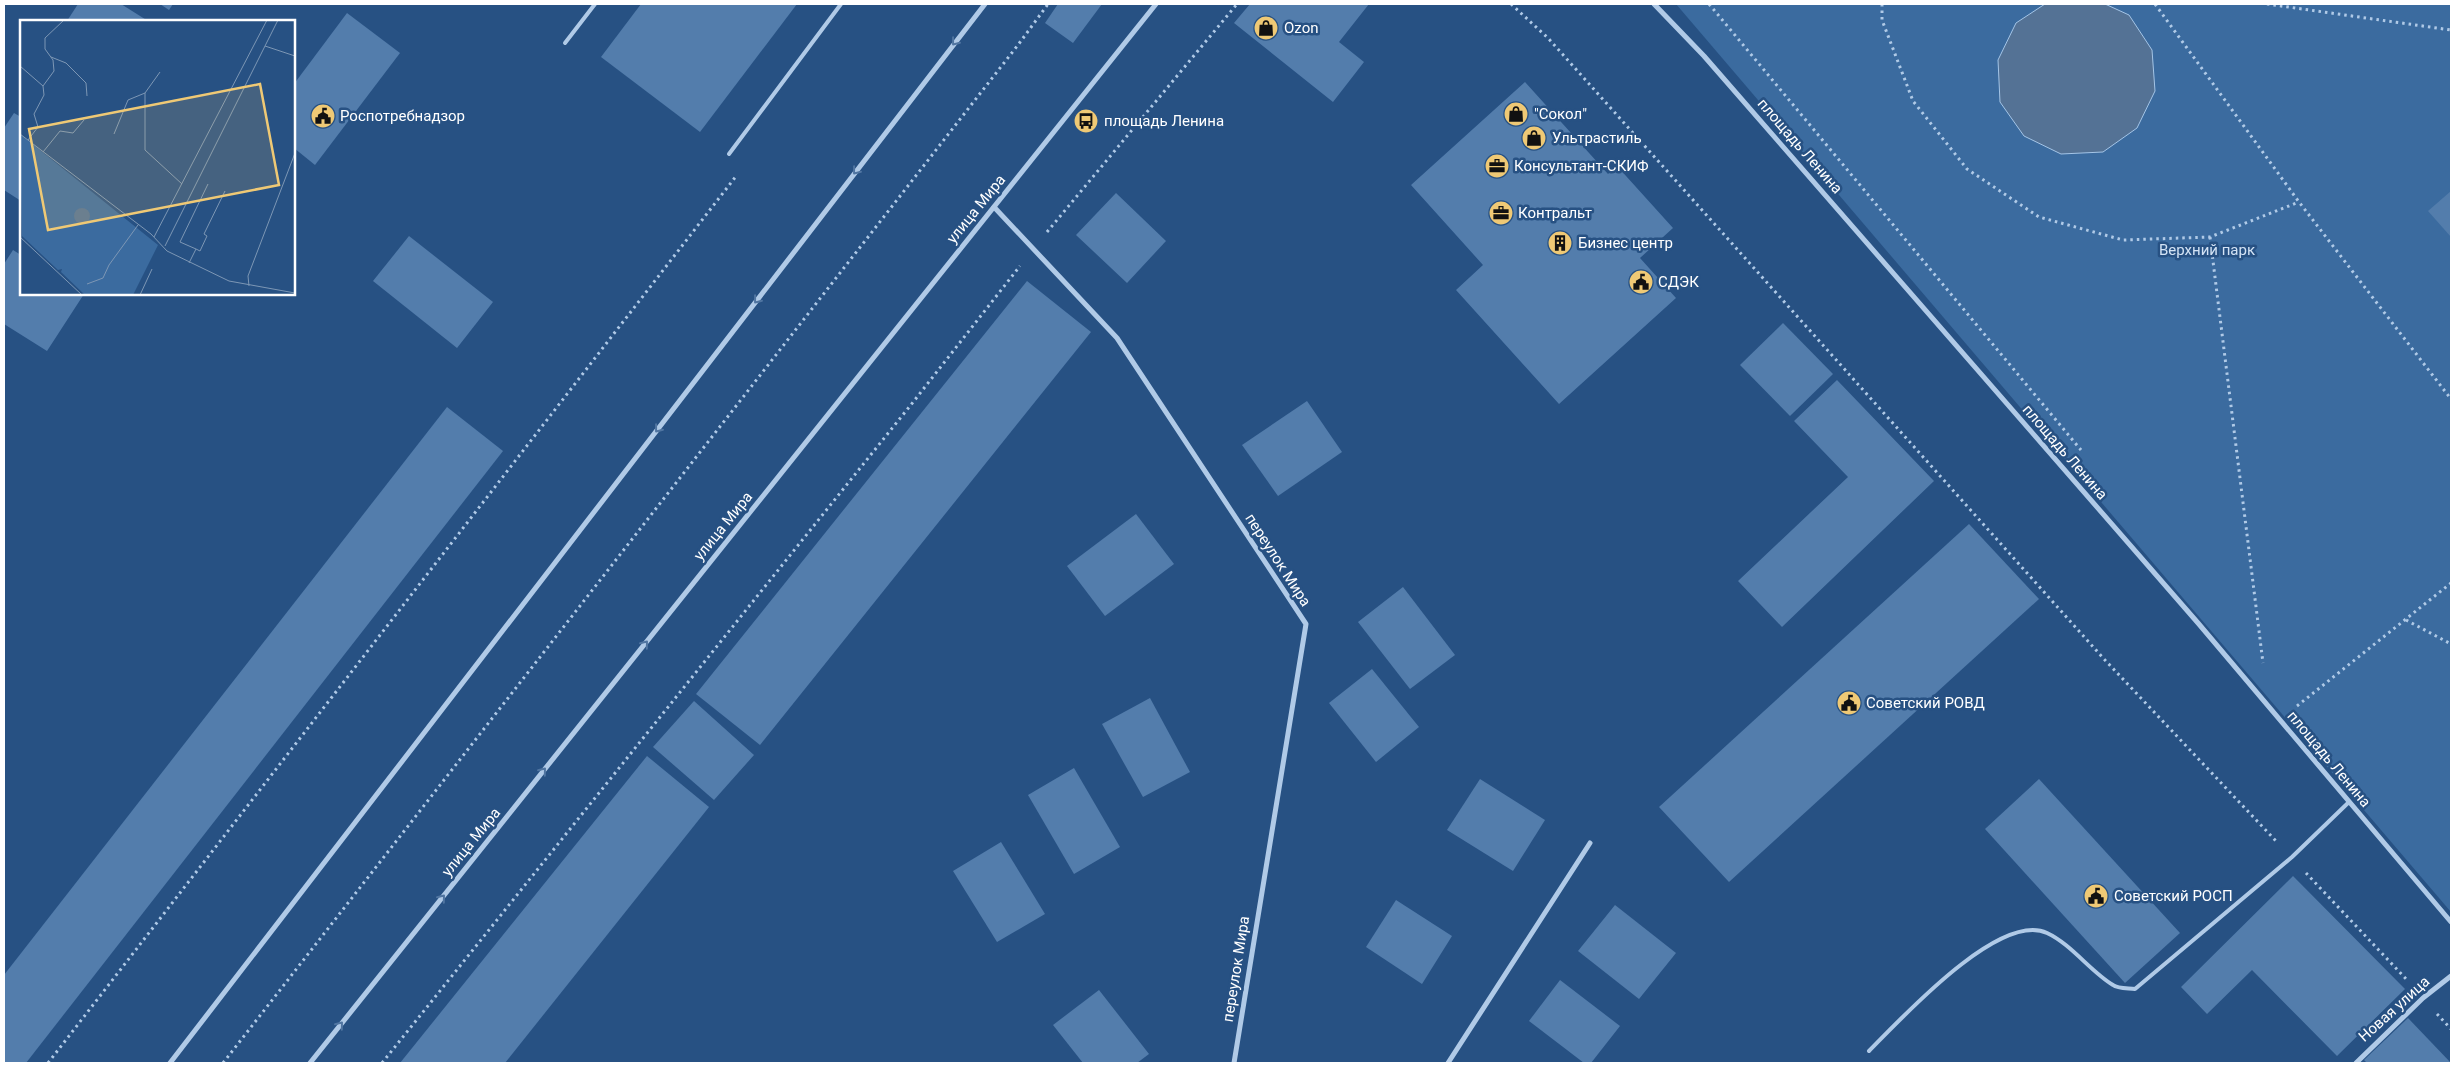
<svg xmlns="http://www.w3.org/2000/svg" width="2455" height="1067" font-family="Roboto,sans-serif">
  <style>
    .green { fill: #3b6b9f }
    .water { fill: #547295; stroke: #a4c5e7 }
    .building { fill: #537dac }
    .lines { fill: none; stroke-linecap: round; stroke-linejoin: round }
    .path { stroke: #b0cae7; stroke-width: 3; stroke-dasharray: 2.5 4; stroke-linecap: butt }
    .lane { stroke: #b0cae7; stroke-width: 4 }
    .street { stroke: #b0cae7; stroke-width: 5 }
    .oneway { stroke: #5075a1 }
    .labels { text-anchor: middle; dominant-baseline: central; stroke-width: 5; stroke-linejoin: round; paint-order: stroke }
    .poi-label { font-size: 15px; fill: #fff; stroke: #275183; text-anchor: start }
    .street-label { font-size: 15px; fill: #fff; stroke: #275183 }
    .park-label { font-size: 15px; fill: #d3e3f5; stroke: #275183 }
    .inset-road { fill: none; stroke: #7d97b5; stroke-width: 1 }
    .view { fill: #efc975; fill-opacity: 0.15; stroke: #efc975; stroke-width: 2.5 }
    .inset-edge { fill: none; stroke: #fff; stroke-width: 2.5 }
  </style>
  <rect width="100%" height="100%" fill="#275183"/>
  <polygon class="green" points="1676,4 2451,4 2451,912"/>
  <polygon class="water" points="2045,4 2105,4 2129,15 2152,50 2155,91 2137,128 2103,152 2061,154 2024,136 2000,102 1998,60 2016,23"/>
  <g class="building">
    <polygon points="78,4 121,4 148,21 67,21"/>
    <polygon points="160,4 173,4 169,10"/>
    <polygon points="641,4 797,4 700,132 601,57"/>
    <polygon points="1058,4 1102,4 1073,43 1045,23"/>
    <polygon points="1250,4 1369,4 1339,42 1364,62 1333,102 1234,23"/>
    <polygon points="347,13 400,53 315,165 294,148 294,84"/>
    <polygon points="1525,82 1608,174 1617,166 1673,228 1640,258 1676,298 1559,404 1456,290 1483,265 1411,185"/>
    <polygon points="14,113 21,117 21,201 4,190 4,128"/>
    <polygon points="2451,191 2451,237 2428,211"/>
    <polygon points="1116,193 1166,241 1127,283 1076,235"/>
    <polygon points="409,236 493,302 457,348 373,281"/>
    <polygon points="13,250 21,255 21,294 84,294 47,351 4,324 4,264"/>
    <polygon points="1027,281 1091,332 760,745 696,694"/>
    <polygon points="1783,323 1833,374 1790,416 1740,365"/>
    <polygon points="1837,380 1934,481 1782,627 1738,581 1848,477 1794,421"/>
    <polygon points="1307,401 1342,452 1278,496 1242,445"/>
    <polygon points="447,407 503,451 26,1063 4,1063 4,975"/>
    <polygon points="1136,514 1174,564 1105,616 1067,566"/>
    <polygon points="1969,524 2039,599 1729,882 1659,807"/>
    <polygon points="1403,587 1455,655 1410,689 1358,622"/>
    <polygon points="1372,669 1419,727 1376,762 1329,703"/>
    <polygon points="1150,698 1190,772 1143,797 1102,724"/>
    <polygon points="694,701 754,755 714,800 653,747"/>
    <polygon points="647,756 709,807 505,1063 400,1063"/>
    <polygon points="1074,768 1120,847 1074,874 1028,795"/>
    <polygon points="1480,779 1545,820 1513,871 1447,830"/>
    <polygon points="2039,779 2180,933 2125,983 1985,829"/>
    <polygon points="1001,842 1045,914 997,942 953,871"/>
    <polygon points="2293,876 2405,989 2337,1056 2252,970 2207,1014 2181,987"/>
    <polygon points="1396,900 1452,936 1422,984 1366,947"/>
    <polygon points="1615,905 1676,953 1639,999 1578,951"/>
    <polygon points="1560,980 1620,1026 1591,1063 1584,1063 1529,1021"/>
    <polygon points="1099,990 1149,1054 1137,1063 1083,1063 1053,1025"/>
    <polygon points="2408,1018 2451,1063 2367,1063 2364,1060"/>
  </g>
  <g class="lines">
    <g class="path">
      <polyline points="1511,4 1548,38 2104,659 2276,841"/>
      <polyline points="1709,4 2081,450"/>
      <polyline points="1882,4 1882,20 1913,101 1967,169 2039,217 2123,240 2210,237 2299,202"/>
      <polyline points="2155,4 2299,202 2451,399"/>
      <polyline points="2267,4 2451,30"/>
      <polyline points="1047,232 1237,4"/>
      <polyline points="2210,237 2263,663"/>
      <polyline points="2406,620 2451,644"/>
      <polyline points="2297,706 2451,583"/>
      <polyline points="2306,873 2408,981"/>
      <polyline points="2437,1014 2451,1029"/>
      <polyline points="48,1063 737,175"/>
      <polyline points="223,1063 1018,45 1048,4"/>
      <polyline points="382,1063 910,406 1020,266"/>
    </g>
    <g class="lane">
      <polyline points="565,43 595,4"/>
      <polyline points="729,154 841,4"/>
      <path d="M1869 1051C1900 1020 1999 911 2047 933 2071 944 2091 972 2113 985 2118 989 2129 988 2135 989L2292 857 2349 802"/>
    </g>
    <g class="street">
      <polyline points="1654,4 1704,56 2198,623 2451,922"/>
      <polyline points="994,207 1117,338 1306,624 1234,1063"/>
      <polyline points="170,1063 985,4"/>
      <polyline points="310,1063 1156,4"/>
      <polyline points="1448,1063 1590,843"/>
      <polyline points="2356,1063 2423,998 2451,976"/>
    </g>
  </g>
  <defs><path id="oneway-chevron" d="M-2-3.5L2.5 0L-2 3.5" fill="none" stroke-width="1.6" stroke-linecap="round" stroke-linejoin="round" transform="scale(1.25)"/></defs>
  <g class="oneway">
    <use href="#oneway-chevron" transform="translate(955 42) rotate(128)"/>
    <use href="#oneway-chevron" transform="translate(856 171) rotate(128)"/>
    <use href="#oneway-chevron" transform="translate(757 300) rotate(128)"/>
    <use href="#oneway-chevron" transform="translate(658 429) rotate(128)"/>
    <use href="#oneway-chevron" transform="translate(645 644) rotate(-51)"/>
    <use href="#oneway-chevron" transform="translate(543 771) rotate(-51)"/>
    <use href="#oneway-chevron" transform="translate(442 898) rotate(-51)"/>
    <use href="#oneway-chevron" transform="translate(340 1025) rotate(-51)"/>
  </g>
  <defs>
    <symbol id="shop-disc" viewBox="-11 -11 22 22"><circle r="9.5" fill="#efc975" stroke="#275183"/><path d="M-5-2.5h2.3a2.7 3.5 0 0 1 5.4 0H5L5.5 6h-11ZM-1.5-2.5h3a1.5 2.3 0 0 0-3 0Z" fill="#111"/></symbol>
    <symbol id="civic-disc" viewBox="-11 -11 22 22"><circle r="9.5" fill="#efc975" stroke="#275183"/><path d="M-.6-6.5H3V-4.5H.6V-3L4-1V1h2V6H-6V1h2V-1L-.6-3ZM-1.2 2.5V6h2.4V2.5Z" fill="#111"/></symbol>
    <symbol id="bus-disc" viewBox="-11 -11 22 22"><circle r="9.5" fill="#efc975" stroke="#275183"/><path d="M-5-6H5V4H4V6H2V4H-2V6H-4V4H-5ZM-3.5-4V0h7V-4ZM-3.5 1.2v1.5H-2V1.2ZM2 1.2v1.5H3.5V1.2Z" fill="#111"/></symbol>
    <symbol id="office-disc" viewBox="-11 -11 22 22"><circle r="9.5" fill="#efc975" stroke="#275183"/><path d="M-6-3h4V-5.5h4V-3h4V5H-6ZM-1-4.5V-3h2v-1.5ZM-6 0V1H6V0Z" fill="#111"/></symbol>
    <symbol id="building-disc" viewBox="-11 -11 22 22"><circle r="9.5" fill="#efc975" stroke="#275183"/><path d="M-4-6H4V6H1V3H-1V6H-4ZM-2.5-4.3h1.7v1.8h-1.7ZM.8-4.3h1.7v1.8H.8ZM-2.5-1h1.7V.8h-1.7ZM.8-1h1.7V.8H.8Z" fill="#111"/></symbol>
  </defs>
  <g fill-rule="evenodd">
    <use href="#shop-disc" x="1252" y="14" width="28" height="28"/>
    <use href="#shop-disc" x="1502" y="100" width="28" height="28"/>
    <use href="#civic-disc" x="309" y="102" width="28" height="28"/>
    <use href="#bus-disc" x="1072" y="107" width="28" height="28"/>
    <use href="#shop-disc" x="1520" y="124" width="28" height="28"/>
    <use href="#office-disc" x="1483" y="152" width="28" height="28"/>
    <use href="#office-disc" x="1487" y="199" width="28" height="28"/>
    <use href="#building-disc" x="1546" y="229" width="28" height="28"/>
    <use href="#civic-disc" x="1627" y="268" width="28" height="28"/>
    <use href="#civic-disc" x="1835" y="689" width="28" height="28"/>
    <use href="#civic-disc" x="2082" y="882" width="28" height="28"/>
  </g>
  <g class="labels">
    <g class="poi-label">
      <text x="1284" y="28">Ozon</text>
      <text x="1534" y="114">"Сокол"</text>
      <text x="340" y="116">Роспотребнадзор</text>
      <text x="1104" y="121">площадь Ленина</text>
      <text x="1552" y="138">Ультрастиль</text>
      <text x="1514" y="166">Консультант-СКИФ</text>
      <text x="1518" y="213">Контральт</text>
      <text x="1578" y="243">Бизнес центр</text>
      <text x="1658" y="282">СДЭК</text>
      <text x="1866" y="703">Советский РОВД</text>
      <text x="2114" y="896">Советский РОСП</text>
    </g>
    <g class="street-label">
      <text transform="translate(1800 146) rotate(49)">площадь Ленина</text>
      <text transform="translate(976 209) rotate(-51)">улица Мира</text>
      <text transform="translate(2065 452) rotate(49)">площадь Ленина</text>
      <text transform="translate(723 526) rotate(-51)">улица Мира</text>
      <text transform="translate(1278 560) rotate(57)">переулок Мира</text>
      <text transform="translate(2329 759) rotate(50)">площадь Ленина</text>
      <text transform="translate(471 842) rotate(-51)">улица Мира</text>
      <text transform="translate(1236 969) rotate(-81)">переулок Мира</text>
      <text transform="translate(2394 1009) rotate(-42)">Новая улица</text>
    </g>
    <g class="park-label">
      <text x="2207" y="250">Верхний парк</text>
    </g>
  </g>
  <g transform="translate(20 20)">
    <rect width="275" height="275" fill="#275183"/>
    <path d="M0 114 138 225 113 275H65L41 252 42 249 38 250 2 216Z" fill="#3b6b9f"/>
    <path d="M54 196a8 8 0 1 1 16 0a8 8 0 1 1-16 0Z" fill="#547295"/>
    <path class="inset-road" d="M245 26 275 36M31 37 46 43 66 63 67 76M0 46 23 66M140 52 125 73V130L162 164M0 114 131 214 147 231 209 261 275 273M94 114 108 80 125 73M8 120 18 107 14 94 24 75 23 66 34 51 33 40 25 29V18L44 0M23 132 40 111 53 113 64 100M0 217 62 275M134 217 247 0M145 226 258 0M176 229 180 231 187 216 184 214 205 171M169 243 176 229 160 222 188 164M67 264 83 258 89 245 118 205M229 266 228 256 275 133M120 275 132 249"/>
    <path class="view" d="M240 64 259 165 28 210 9 109Z"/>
    <rect width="275" height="275" class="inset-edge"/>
  </g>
  <rect width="2455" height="1067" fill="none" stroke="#ffffff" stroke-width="10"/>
</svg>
